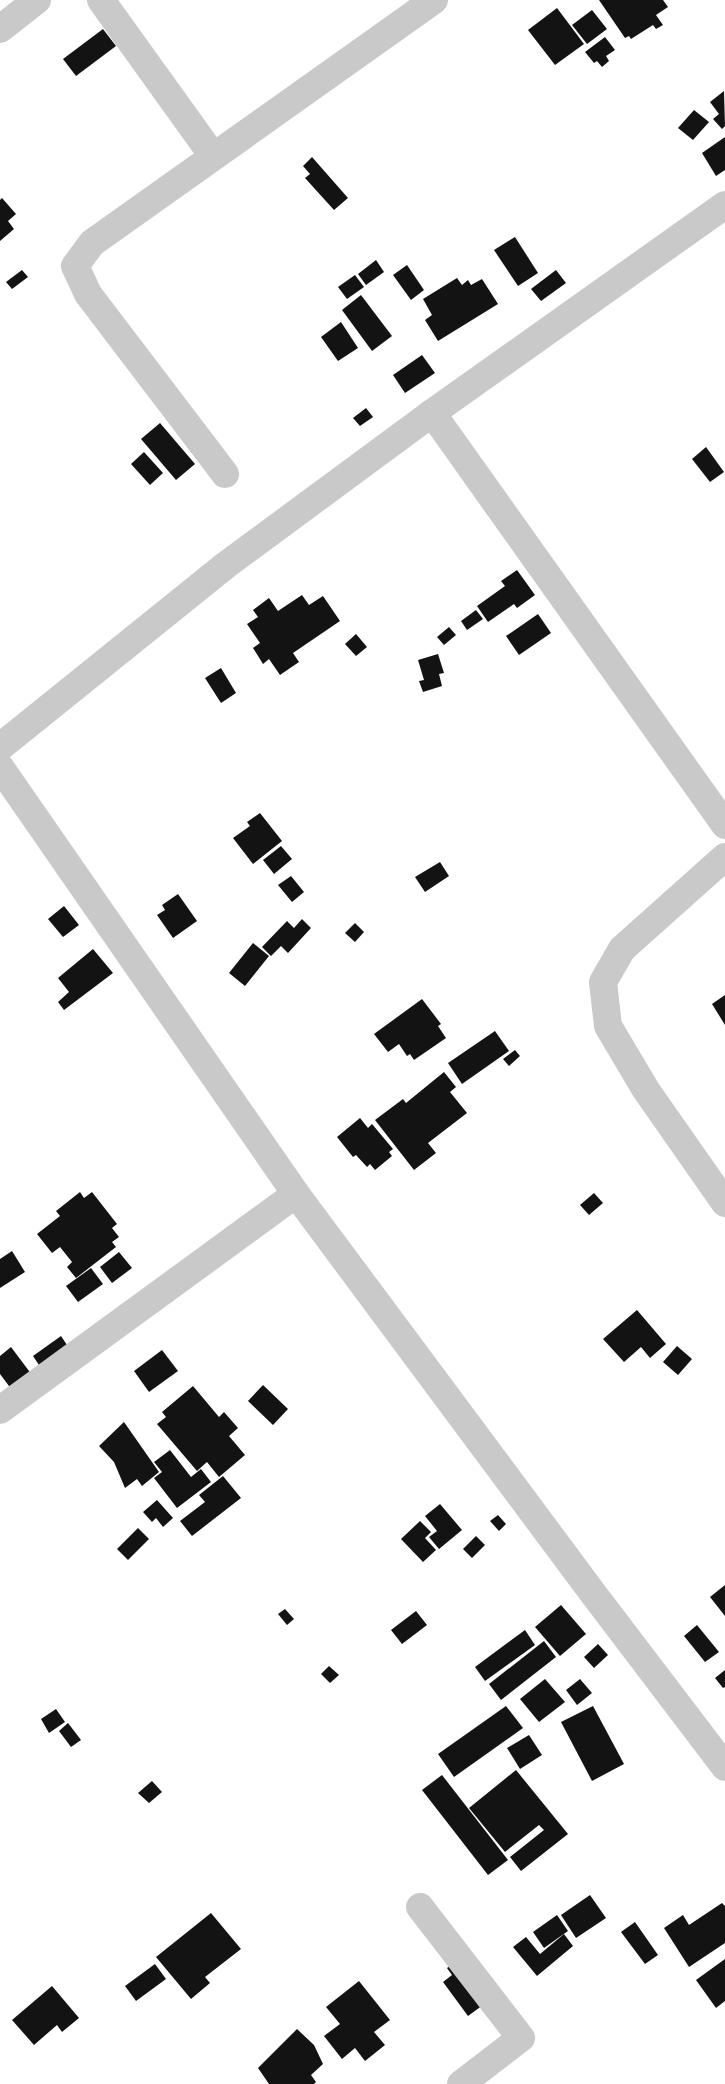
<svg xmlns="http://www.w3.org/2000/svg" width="725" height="2084" font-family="Quicksand,sans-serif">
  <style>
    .building { fill: #131313 }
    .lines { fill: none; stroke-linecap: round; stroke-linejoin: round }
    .street { stroke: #c9c9c9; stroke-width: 28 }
  </style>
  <rect width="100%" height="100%" fill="#fff"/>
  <g class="building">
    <polygon points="599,0 663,0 668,7 656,15 663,25 656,29 653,25 631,39 629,36 625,38"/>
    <polygon points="557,8 584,44 555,65 528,30"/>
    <polygon points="592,10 607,29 587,44 572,25"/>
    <polygon points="103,29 116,46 76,76 63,59"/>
    <polygon points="605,37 615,50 606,56 609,61 602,67 597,61 594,63 585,52"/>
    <polygon points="724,91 725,126 722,129 713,119 719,114 710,102"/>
    <polygon points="694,110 709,122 693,140 678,128"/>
    <polygon points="725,137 725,170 716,176 702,153"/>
    <polygon points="312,157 348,198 334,210 305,178 310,174 303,166"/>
    <polygon points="2,198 16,214 8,221 14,229 0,241 0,200"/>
    <polygon points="515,237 538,273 518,286 494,250"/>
    <polygon points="376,260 384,272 366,285 358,274"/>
    <polygon points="407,265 424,290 411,300 393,275"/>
    <polygon points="22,270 28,277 12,289 6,282"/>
    <polygon points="556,270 566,283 541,301 531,289"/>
    <polygon points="355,275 364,287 347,299 338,287"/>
    <polygon points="457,278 462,285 468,280 471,285 482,279 498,304 438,341 425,320 432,315 423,299"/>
    <polygon points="361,295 392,336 372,351 342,310"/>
    <polygon points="341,322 358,348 338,361 321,337"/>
    <polygon points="422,355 435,373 405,393 393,375"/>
    <polygon points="366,408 373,417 360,426 353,418"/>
    <polygon points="160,423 195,464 176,480 141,439"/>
    <polygon points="706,447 724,472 710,482 692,459"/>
    <polygon points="144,452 163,473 150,485 131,464"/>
    <polygon points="517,570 535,595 517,608 514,604 488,622 477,606 505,586 501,581"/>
    <polygon points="302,595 309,605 323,596 340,621 293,653 299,662 280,675 269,659 263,664 253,648 260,643 247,624 258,617 253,610 269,598 278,611"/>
    <polygon points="476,610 483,619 467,630 461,621"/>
    <polygon points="538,614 551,633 519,655 506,636"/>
    <polygon points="449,627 456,635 444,645 437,637"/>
    <polygon points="356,634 367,647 356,656 345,644"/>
    <polygon points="438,654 444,673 439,674 442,686 423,692 419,681 424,680 418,660"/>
    <polygon points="221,668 236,693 221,703 205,678"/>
    <polygon points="260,813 282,841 253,864 233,838 250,826 247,822"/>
    <polygon points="281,846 292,859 274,874 263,860"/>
    <polygon points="440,862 449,876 425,892 415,877"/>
    <polygon points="291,876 304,892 292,902 278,885"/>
    <polygon points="178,894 197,921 173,938 157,915 165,910 162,905"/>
    <polygon points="64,906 79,925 63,937 48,919"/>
    <polygon points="302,919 311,928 288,953 281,946 271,956 262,947 287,921 294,928"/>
    <polygon points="355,923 364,932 355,942 345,933"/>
    <polygon points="253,943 269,956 245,986 229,973"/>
    <polygon points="93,949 113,973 64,1010 58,1002 69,992 58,978"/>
    <polygon points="725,995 725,1025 712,1004"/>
    <polygon points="422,999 441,1024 438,1026 446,1038 414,1060 410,1054 407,1056 399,1044 388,1052 374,1034"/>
    <polygon points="495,1031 509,1051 462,1084 448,1063"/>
    <polygon points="515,1050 520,1056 509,1066 503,1059"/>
    <polygon points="444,1072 456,1087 450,1092 467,1113 428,1143 436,1153 414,1170 375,1120 403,1099 406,1103"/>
    <polygon points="360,1118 368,1128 372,1124 393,1149 389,1152 392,1156 375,1170 370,1164 367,1167 356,1155 353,1157 337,1137"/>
    <polygon points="80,1192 84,1198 92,1192 117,1224 112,1228 119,1237 112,1242 116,1247 76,1278 67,1267 72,1262 60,1247 52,1253 37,1234 60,1216 56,1211"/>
    <polygon points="594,1193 603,1203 589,1215 580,1205"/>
    <polygon points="12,1251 25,1272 0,1288 0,1259"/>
    <polygon points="119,1252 132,1268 112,1283 100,1267"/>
    <polygon points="91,1268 103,1284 78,1302 66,1286"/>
    <polygon points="637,1310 666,1344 650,1358 641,1347 624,1362 603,1339"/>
    <polygon points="61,1336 69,1348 41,1368 33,1356"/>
    <polygon points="677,1346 692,1359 678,1375 663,1362"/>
    <polygon points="11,1347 32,1375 12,1390 0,1374 0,1356"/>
    <polygon points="162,1350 178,1371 149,1392 134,1371"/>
    <polygon points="263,1385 288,1409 273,1425 248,1401"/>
    <polygon points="193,1386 219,1417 224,1412 238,1428 229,1436 245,1455 219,1477 207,1462 197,1471 157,1424 166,1417 162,1412"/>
    <polygon points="124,1422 159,1472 142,1486 137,1479 125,1488 114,1462 99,1446"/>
    <polygon points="170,1450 191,1477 201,1469 211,1482 177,1508 154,1478 162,1472 154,1462"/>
    <polygon points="223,1476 241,1498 192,1536 180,1521 205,1502 199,1495"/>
    <polygon points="157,1500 173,1518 163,1527 156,1518 152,1522 143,1512"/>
    <polygon points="440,1504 462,1530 439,1549 429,1537 437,1531 425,1516"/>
    <polygon points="498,1515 506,1524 499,1531 490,1521"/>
    <polygon points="420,1521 431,1532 425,1538 436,1550 423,1562 401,1539"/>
    <polygon points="138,1528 149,1539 128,1560 117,1549"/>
    <polygon points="476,1536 485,1545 472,1558 463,1549"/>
    <polygon points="725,1585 725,1616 710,1597"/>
    <polygon points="561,1605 586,1634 560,1656 535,1627"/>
    <polygon points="285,1609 294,1619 287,1625 278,1614"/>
    <polygon points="416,1611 427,1625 402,1644 391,1630"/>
    <polygon points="697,1625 719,1652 705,1662 684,1636"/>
    <polygon points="525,1630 535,1645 485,1681 475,1667"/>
    <polygon points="544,1641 556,1657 501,1700 489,1684"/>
    <polygon points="598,1644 608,1655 594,1668 584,1657"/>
    <polygon points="329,1666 339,1675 330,1683 321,1674"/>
    <polygon points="725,1670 725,1687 723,1688 715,1678"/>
    <polygon points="545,1679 565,1702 539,1722 520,1699"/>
    <polygon points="580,1679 592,1693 577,1705 566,1690"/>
    <polygon points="506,1706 523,1728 454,1777 438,1754"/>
    <polygon points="593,1706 624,1764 592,1781 561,1722"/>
    <polygon points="56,1709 65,1722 49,1733 41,1719"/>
    <polygon points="68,1723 81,1740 71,1747 59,1731"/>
    <polygon points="529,1735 542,1755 520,1769 507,1748"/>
    <polygon points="516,1770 568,1834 521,1871 510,1857 544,1830 539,1825 505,1852 469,1808"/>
    <polygon points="442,1775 508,1860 488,1875 422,1790"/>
    <polygon points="152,1781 162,1792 149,1803 138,1793"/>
    <polygon points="590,1895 606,1918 576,1938 561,1915"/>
    <polygon points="722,1903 725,1906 725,1943 689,1967 664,1928 683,1915 689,1925"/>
    <polygon points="211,1913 241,1949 205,1977 210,1983 191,1999 156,1957"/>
    <polygon points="557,1915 568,1931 544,1948 533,1932"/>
    <polygon points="635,1922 658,1955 645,1964 621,1932"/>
    <polygon points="564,1934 573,1946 537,1976 513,1947 526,1937 540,1954"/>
    <polygon points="725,1959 725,2001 716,2008 696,1980"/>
    <polygon points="155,1964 166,1979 136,2001 125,1986"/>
    <polygon points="453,1964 483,2005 468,2016 443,1982 452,1975 447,1968"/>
    <polygon points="359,1981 390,2020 374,2032 385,2045 365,2061 355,2048 342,2059 324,2036 340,2024 326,2007"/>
    <polygon points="52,1986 79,2018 62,2032 57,2025 34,2045 12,2020"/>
    <polygon points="297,2029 314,2045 323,2064 311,2075 316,2082 314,2084 269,2084 258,2068"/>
  </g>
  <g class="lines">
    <g class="street">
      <polyline points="101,0 213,156"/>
      <polyline points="0,29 37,0"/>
      <polyline points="432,413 725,825"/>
      <polyline points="225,474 88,294 75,266 92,243 434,0"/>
      <polyline points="0,747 226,565 432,413 725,205"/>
      <polyline points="0,767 296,1194 592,1592 725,1767"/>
      <polyline points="725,857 622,949 603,982 608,1026 646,1090 725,1203"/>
      <polyline points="0,1410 296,1194"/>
      <polyline points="420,1907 521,2038 461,2084"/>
    </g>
  </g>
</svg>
